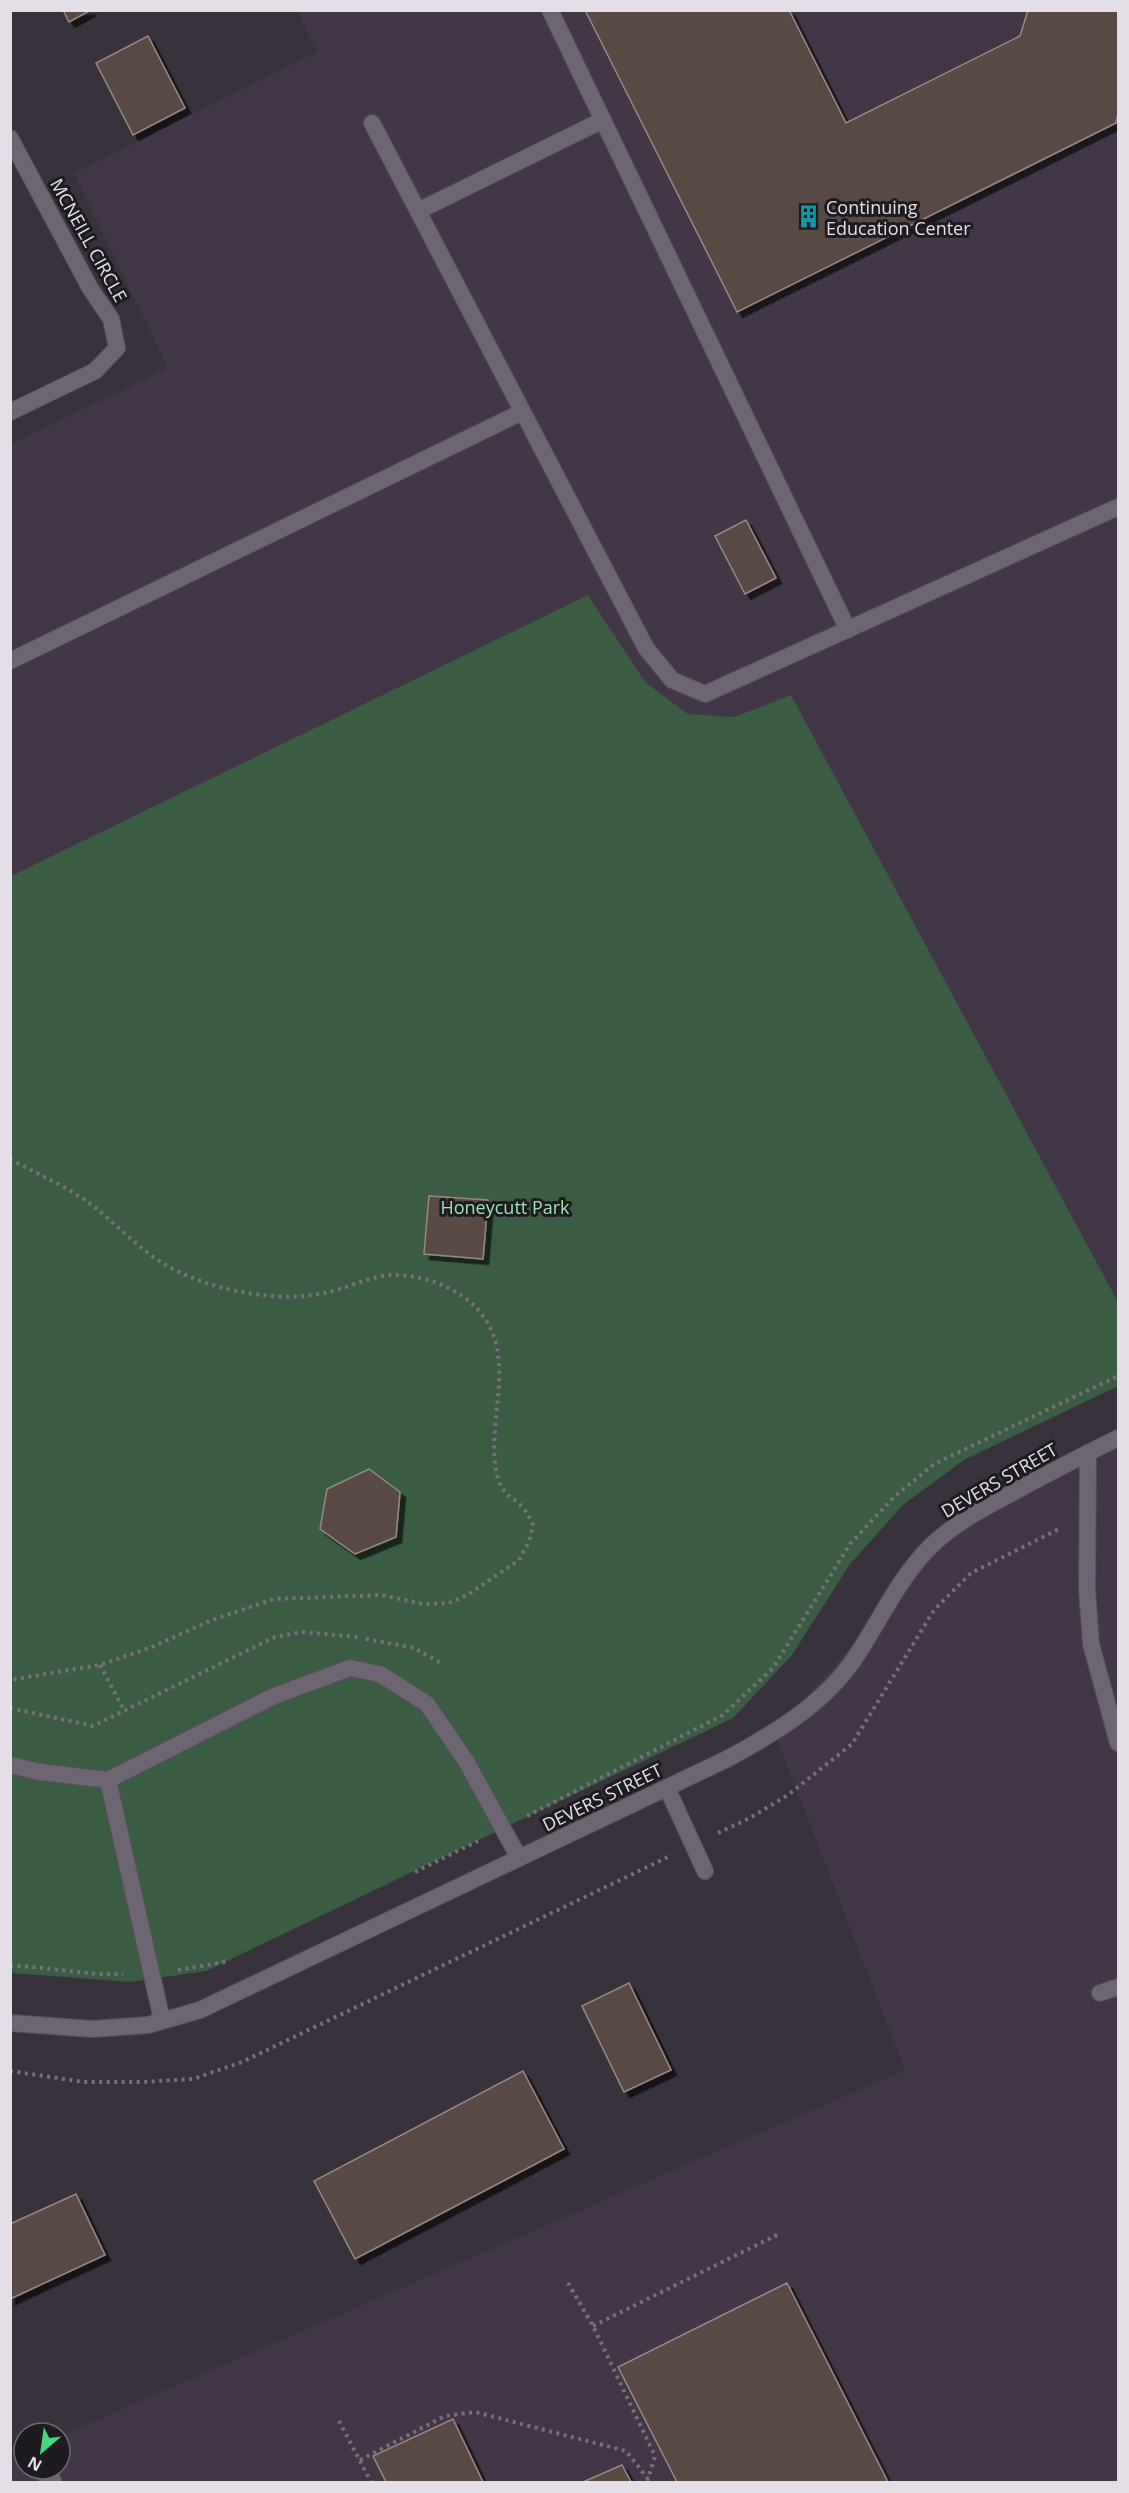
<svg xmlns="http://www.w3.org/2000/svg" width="1129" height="2493" font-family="'Open Sans',sans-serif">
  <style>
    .built { fill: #413747 }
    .green { fill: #395c43 }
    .building { fill: #584945; stroke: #988883; stroke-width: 1.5; filter: url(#shadow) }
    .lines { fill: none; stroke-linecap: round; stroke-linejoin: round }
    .service-casing { stroke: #57505a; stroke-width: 18 }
    .minor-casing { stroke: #57505a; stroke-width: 18 }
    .tertiary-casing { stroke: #57505a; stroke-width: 18 }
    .path { stroke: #767179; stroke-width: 4; stroke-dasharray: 3 4.5; stroke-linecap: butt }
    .service { stroke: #6d6571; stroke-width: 16 }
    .minor { stroke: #6d6571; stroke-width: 16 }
    .tertiary { stroke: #6d6571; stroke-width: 16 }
    .labels { text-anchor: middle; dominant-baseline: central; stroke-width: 6; stroke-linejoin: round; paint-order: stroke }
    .poi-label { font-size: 18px; fill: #e4dfe6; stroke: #1e1b20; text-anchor: start }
    .street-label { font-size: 18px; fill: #e4dfe6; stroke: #1e1b20 }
    .park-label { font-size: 18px; fill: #99e4b0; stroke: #1e1b20 }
  </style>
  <defs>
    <filter id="shadow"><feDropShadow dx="5.5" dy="5.5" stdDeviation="0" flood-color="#0009"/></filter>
  </defs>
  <rect width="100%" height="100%" fill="#38323c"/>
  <g class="built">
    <polygon points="297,11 1118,11 1118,1302 791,695 734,717 688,714 646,684 588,595 11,881 11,444 168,368 74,173 317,52"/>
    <polygon points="1118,1441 1118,2482 11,2482 10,2458 24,2452 24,2469 60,2469 60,2436 905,2070 775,1734 952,1528"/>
  </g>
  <polygon class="green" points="588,595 646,683 688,714 734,717 791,695 1118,1302 1118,1386 964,1460 904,1504 850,1564 792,1655 733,1718 206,1971 130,1982 11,1973 11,876"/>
  <g class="building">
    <polygon points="63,10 91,10 69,22"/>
    <polygon points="585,10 789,10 846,123 1020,36 1028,10 1118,10 1118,114 1116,123 737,312"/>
    <polygon points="148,36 185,108 133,135 96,63"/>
    <polygon points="746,520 776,578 745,594 715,536"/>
    <polygon points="429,1196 488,1200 483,1259 424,1254"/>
    <polygon points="369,1469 400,1492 396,1537 355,1554 320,1529 327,1489"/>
    <polygon points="629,1983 671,2070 624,2092 582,2006"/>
    <polygon points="523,2071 564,2149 355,2259 314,2181"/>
    <polygon points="76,2194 105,2255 10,2299 10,2224"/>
    <polygon points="787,2283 888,2482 677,2482 618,2367"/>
    <polygon points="453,2419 483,2482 386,2482 373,2456"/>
    <polygon points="622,2465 631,2482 583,2482"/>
  </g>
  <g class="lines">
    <defs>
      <g id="service">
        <polyline points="550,10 848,630"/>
        <polyline points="372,123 646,648 672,680 705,694 1118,507"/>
        <polyline points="418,211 603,120"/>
        <polyline points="10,661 522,412"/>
        <polyline points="1088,1453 1087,1589 1091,1644 1118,1743"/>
        <polyline points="10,1765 40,1772 108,1780 274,1696 350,1668 380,1674 427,1704 466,1761 519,1858"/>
        <polyline points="108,1780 162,2020"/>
        <polyline points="667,1788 705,1871"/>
        <polyline points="1100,1993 1118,1987"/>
        <polyline points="47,2482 53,2480"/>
      </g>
      <polyline id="minor" points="10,138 90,288 111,319 117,348 95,371 10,412"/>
      <path id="tertiary" d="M10 2023 93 2029 148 2025 200 2010 727 1759C775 1733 824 1704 855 1658 881 1619 899 1577 932 1545 958 1520 990 1505 1021 1488 1053 1471 1085 1454 1118 1438"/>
    </defs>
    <use href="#service" class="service-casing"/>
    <use href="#minor" class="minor-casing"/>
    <use href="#tertiary" class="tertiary-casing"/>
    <g class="path">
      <path d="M10 1159C39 1175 71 1188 97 1209 114 1223 130 1239 148 1253 179 1277 223 1291 262 1295 283 1298 308 1297 329 1292 350 1287 369 1277 390 1275 422 1274 459 1287 480 1312 520 1361 483 1424 498 1479 504 1497 514 1497 524 1509 528 1513 530 1520 533 1525L529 1542 519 1560 469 1594 449 1603 424 1604 381 1595 274 1599 212 1620 152 1647 100 1665 10 1680"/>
      <polyline points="366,1639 414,1648 441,1663"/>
      <polyline points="100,1665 125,1712"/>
      <polyline points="10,1708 93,1726 275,1637 302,1632 358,1637"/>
      <polyline points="527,1816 723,1715 773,1668 850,1544 894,1497 934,1464 1118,1376"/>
      <polyline points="718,1833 750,1818 788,1795 852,1744 934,1610 971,1573 1059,1529"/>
      <polyline points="415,1872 478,1841"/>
      <path d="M10 1966C48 1966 85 1976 123 1974"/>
      <polyline points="178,1970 230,1961"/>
      <polyline points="10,2071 84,2082 142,2082 193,2079 242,2062 668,1857"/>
      <polyline points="593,2326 781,2233"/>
      <polyline points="339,2421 371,2482"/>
      <polyline points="360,2460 445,2416 475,2412 626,2451 648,2479 655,2456 593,2326 568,2283"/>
    </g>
    <use href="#service" class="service"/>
    <use href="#minor" class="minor"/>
    <use href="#tertiary" class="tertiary"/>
  </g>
  <defs>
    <symbol id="building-bare" viewBox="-9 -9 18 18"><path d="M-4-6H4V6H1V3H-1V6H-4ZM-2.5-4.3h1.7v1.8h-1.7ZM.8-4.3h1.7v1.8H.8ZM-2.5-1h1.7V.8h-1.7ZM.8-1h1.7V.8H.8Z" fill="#0f9aa8" stroke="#1e1b20" stroke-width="2.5" paint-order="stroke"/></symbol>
  </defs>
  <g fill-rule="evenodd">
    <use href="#building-bare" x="792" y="200" width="33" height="33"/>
  </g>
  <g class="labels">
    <g class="poi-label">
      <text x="826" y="207">Continuing<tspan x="826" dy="21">Education Center</tspan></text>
    </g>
    <g class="street-label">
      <text transform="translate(89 240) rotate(61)">MCNEILL CIRCLE</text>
      <text transform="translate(999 1480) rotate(-30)">DEVERS STREET</text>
      <text transform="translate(602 1797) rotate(-26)">DEVERS STREET</text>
    </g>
    <g class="park-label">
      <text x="505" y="1207">Honeycutt Park</text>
    </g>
  </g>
  <rect width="1129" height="2493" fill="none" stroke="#e4dfe6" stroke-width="24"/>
  <g transform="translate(42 2451) rotate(209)"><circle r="28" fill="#1e1b20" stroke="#6d696f" stroke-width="1.5"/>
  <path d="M0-4.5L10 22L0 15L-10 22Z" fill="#45d77a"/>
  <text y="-9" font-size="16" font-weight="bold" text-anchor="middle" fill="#e4dfe6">N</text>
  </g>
</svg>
